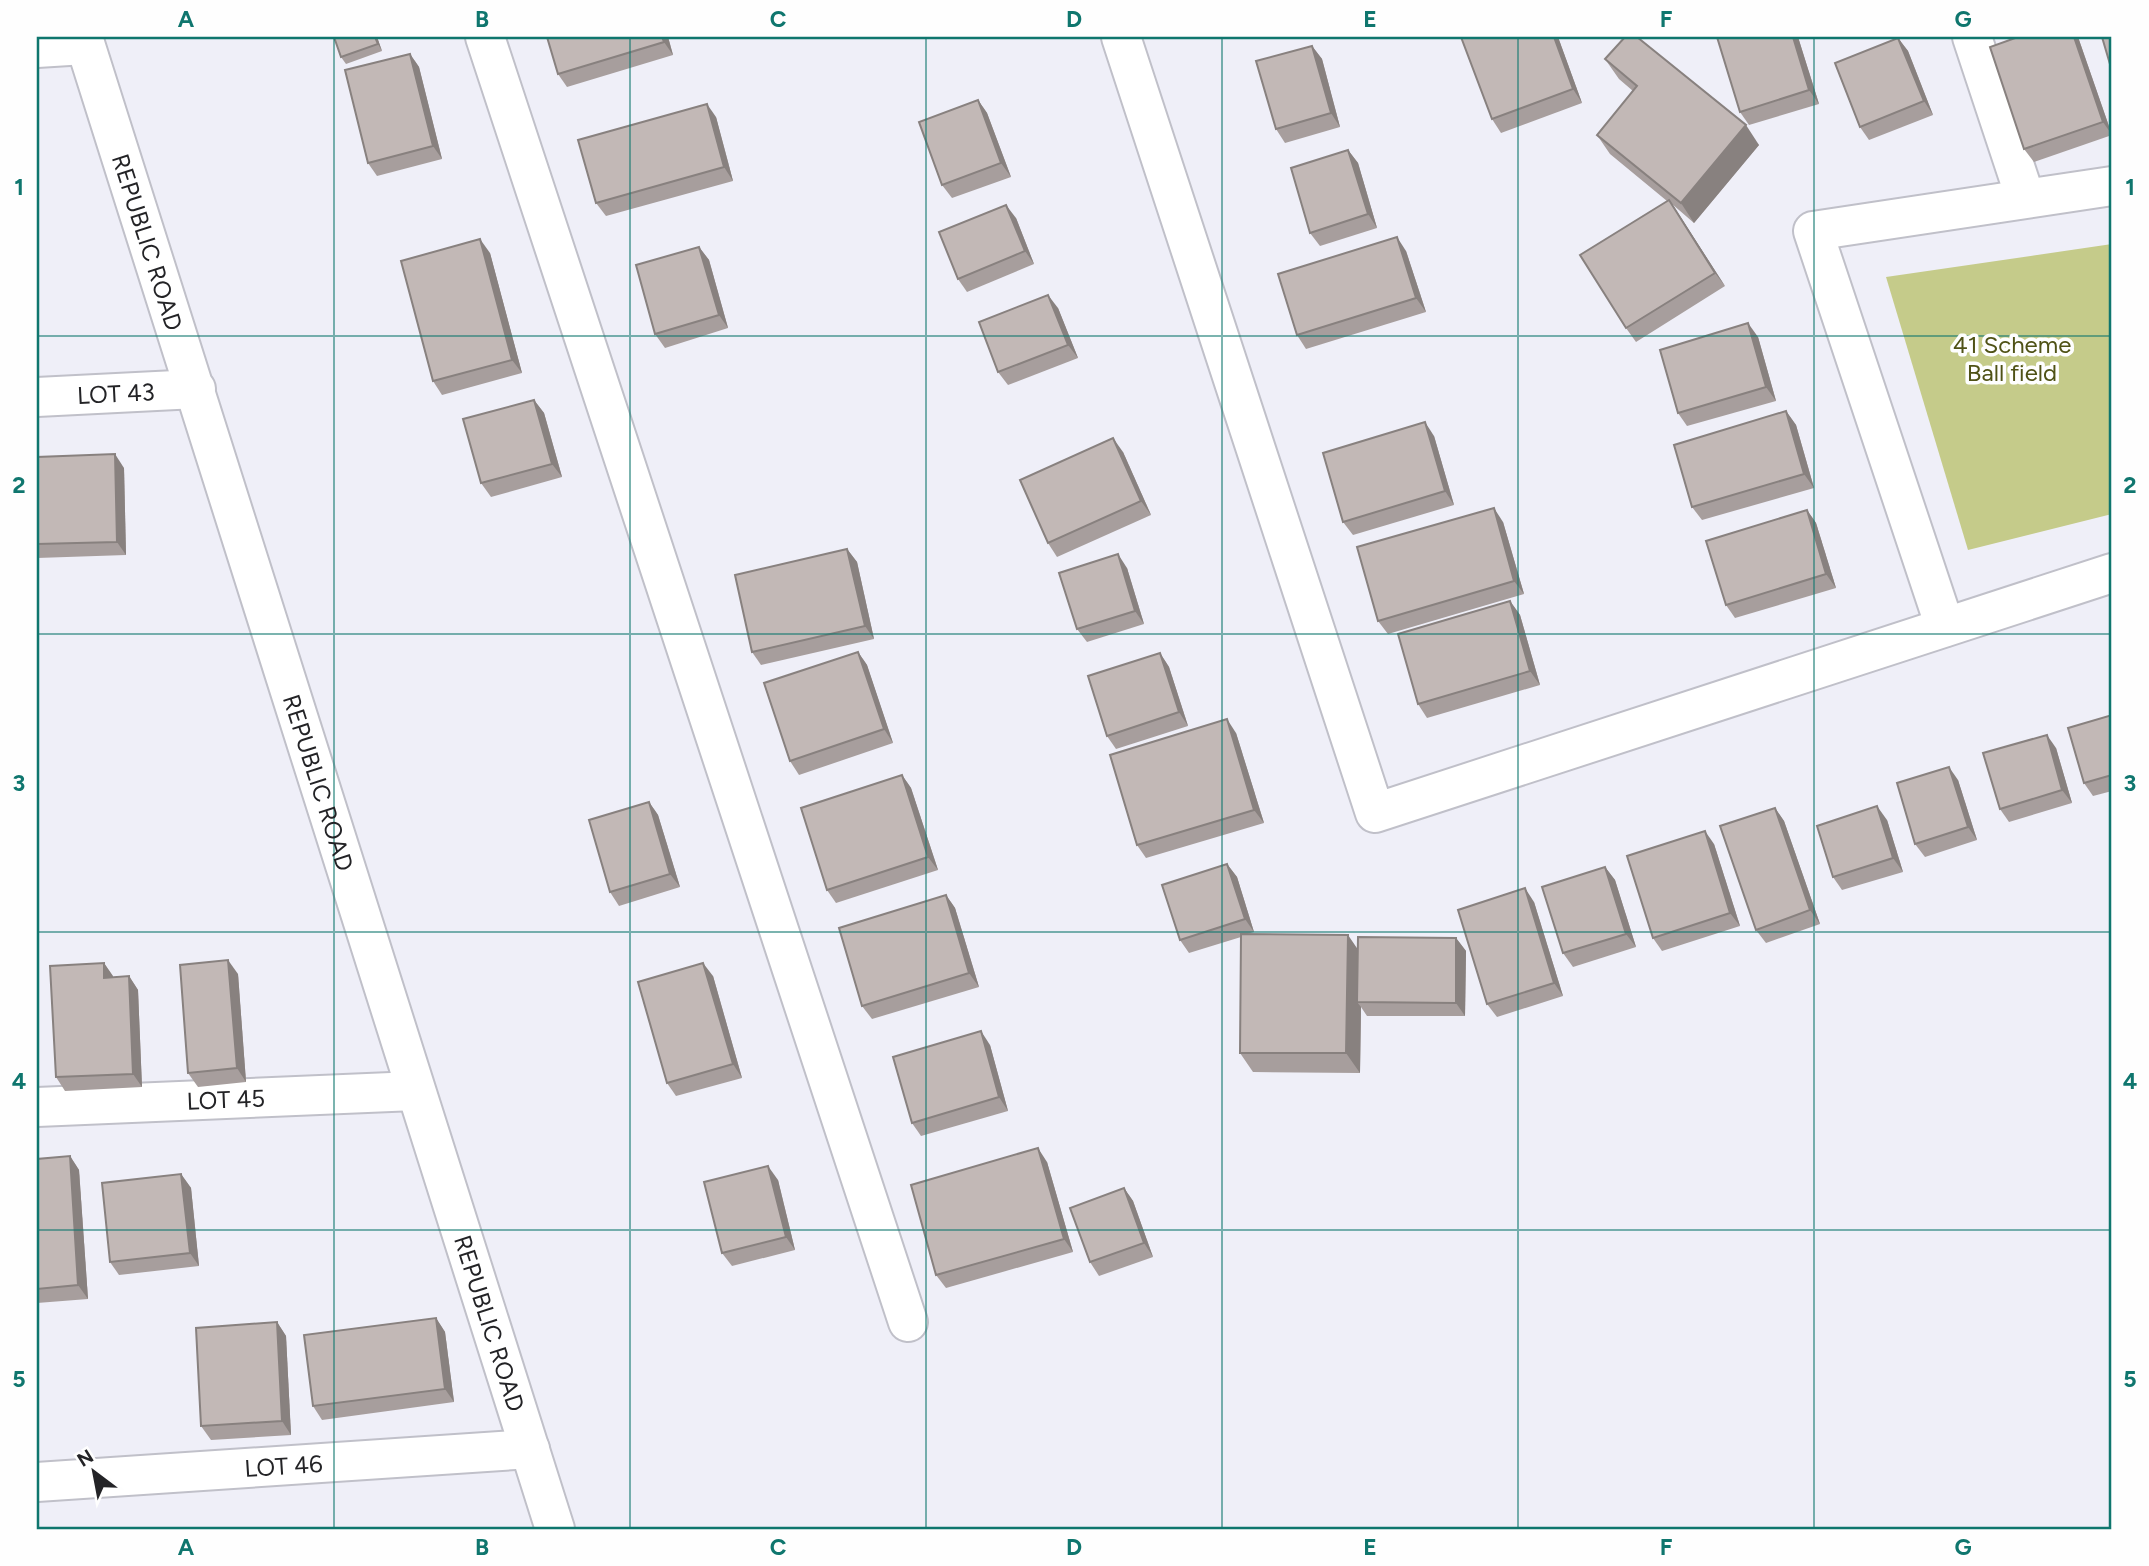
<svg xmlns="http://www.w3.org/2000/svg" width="2149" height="1566" font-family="Figtree,sans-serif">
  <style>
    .green { fill: #c5cb8a }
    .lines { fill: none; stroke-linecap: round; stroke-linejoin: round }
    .minor-casing { stroke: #c0c0c9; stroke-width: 42 }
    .minor { stroke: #fff; stroke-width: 38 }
    .wall { fill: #a79e9d }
    .shaded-wall { fill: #88817f }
    .building { fill: #c2b8b6; stroke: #88817f; stroke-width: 2 }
    .grid { fill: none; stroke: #0f766e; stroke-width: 2; stroke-opacity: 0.55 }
    .labels { text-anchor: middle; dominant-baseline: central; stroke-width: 7; stroke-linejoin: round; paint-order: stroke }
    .street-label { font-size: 24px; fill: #232326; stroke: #fefefe }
    .park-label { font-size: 24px; fill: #4f5216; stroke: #fefefe }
    .neatline { fill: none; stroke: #0f766e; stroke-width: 2.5 }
    .grid-label { font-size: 23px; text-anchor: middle; font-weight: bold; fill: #0f766e }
  </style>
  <rect width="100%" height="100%" fill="#efeff8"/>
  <polygon class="green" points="2112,244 2112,514 1968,550 1886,277"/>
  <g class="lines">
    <defs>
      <g id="minor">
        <path id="s1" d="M83 37 555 1529"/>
        <polyline points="485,37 908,1322"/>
        <polyline points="1121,37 1375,813 2112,573"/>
        <polyline points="1972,37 2025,197"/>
        <polyline points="37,48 85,45"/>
        <path id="s2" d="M37 397 196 389"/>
        <polyline points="1945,627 1813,231 2112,186"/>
        <path id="s3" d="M37 1107 415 1091"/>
        <path id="s4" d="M37 1482 530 1449"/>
      </g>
    </defs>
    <use href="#minor" class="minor-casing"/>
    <use href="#minor" class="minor"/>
  </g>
  <g class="wall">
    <polygon points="334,37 377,37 382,51 346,64 341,57"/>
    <polygon points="668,37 673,55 567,87 558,74"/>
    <polygon points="1558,37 1582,103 1501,133 1492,119"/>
    <polygon points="1717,37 1798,37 1819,104 1749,125 1740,112"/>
    <polygon points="2018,37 2078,37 2112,135 2034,162 2024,149"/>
    <polygon points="1898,38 1908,51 1933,115 1869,140 1860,127"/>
    <polygon points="1312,46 1322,59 1340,127 1285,143 1276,129"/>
    <polygon points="410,54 419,67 442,159 377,176 368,163"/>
    <polygon points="1605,59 1759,145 1694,223 1672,204 1725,286 1636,342 1626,328 1667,201 1610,154 1597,135 1633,91 1619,79"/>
    <polygon points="978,100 987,113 1011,177 952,198 942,185"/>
    <polygon points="716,117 733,181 606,216 596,203"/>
    <polygon points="1348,150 1358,163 1377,228 1320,246 1310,233"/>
    <polygon points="1016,218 1034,264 967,292 958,279"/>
    <polygon points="699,247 709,260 728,328 665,348 655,334"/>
    <polygon points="1406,251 1426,312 1306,349 1297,335"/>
    <polygon points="490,253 522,373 442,395 433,381"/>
    <polygon points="1058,308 1078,358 1008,385 998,372"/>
    <polygon points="1758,337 1776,401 1687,426 1678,413"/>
    <polygon points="534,400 544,413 562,477 491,497 481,483"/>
    <polygon points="1786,411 1796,425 1814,488 1702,520 1692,507"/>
    <polygon points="1434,436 1454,505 1353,535 1343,522"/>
    <polygon points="1123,452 1151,515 1057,557 1048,543"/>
    <polygon points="37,457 124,468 126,555 37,558"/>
    <polygon points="1807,510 1816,523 1836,588 1735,618 1726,605"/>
    <polygon points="1503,522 1524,594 1388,634 1378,621"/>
    <polygon points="847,549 857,562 874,639 761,665 752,652"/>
    <polygon points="1127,568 1144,624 1087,642 1077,629"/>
    <polygon points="1510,601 1520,615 1540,685 1427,718 1418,704"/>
    <polygon points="858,652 867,665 893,743 799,775 790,761"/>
    <polygon points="1160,653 1169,667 1188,726 1116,749 1107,736"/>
    <polygon points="2112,715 2112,791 2093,796 2084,783"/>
    <polygon points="1236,733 1264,823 1146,858 1137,845"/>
    <polygon points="2056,748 2072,803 2009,822 2000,809"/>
    <polygon points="902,775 911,788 938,870 836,903 827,890"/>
    <polygon points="1958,780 1977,840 1925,857 1915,844"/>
    <polygon points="649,802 658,815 680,887 619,906 610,892"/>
    <polygon points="1775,808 1784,821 1820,924 1766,943 1756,930"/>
    <polygon points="1887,820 1903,872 1842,890 1833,877"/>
    <polygon points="1714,844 1740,926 1662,951 1653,938"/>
    <polygon points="1227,864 1237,877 1254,932 1247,934 1358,949 1456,938 1466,951 1465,1016 1367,1016 1361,1007 1360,1073 1253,1072 1240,1053 1241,937 1189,953 1180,940"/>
    <polygon points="1605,867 1615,880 1636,947 1573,967 1563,953"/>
    <polygon points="946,895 955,908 979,987 872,1019 862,1006"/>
    <polygon points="1534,902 1563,996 1497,1017 1487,1004"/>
    <polygon points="104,963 113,977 129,976 138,990 142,1087 65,1091 56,1077"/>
    <polygon points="238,974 246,1082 198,1087 188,1073"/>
    <polygon points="713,976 742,1078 676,1096 667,1083"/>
    <polygon points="990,1045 1008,1111 921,1136 912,1123"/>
    <polygon points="70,1156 79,1170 88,1299 37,1303 37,1159"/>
    <polygon points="1047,1162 1073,1252 946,1288 936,1275"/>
    <polygon points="181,1174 191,1188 199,1266 119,1275 110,1262"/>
    <polygon points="778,1180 795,1250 732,1266 722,1253"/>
    <polygon points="1124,1188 1133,1201 1153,1257 1099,1276 1090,1262"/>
    <polygon points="436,1318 445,1332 454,1402 322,1420 313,1406"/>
    <polygon points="277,1322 286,1336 291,1435 211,1440 201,1426"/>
  </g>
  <g class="shaded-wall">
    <polygon points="375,37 377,37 382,51 378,44"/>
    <polygon points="662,37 668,37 673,55 664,42"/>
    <polygon points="1554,37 1558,37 1582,103 1573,89"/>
    <polygon points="1793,37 1798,37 1819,104 1809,90"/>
    <polygon points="2074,37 2078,37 2112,135 2103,122"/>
    <polygon points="1898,38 1908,51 1933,115 1924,101"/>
    <polygon points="1312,46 1322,59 1340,127 1331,113"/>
    <polygon points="410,54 419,67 442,159 433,146"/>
    <polygon points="978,100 987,113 1011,177 1001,163"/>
    <polygon points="707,104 716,117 733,181 724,167"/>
    <polygon points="1746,125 1759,145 1694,223 1681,203"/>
    <polygon points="1348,150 1358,163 1377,228 1368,214"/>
    <polygon points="1669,200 1678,213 1725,286 1715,273"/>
    <polygon points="1006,205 1016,218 1034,264 1025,251"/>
    <polygon points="37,214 39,241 37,237"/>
    <polygon points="1397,237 1406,251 1426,312 1416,298"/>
    <polygon points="480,239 490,253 522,373 512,360"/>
    <polygon points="699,247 709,260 728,328 719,315"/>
    <polygon points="1048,295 1058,308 1078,358 1068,345"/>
    <polygon points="1748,323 1758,337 1776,401 1766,387"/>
    <polygon points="534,400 544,413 562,477 552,464"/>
    <polygon points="1786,411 1796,425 1814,488 1804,474"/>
    <polygon points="1425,422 1434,436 1454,505 1445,491"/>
    <polygon points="1113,438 1123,452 1151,515 1141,501"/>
    <polygon points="115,454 124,468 126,555 117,542"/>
    <polygon points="1494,508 1503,522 1524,594 1514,581"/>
    <polygon points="1807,510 1816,523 1836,588 1826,574"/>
    <polygon points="847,549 857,562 874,639 865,626"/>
    <polygon points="1118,554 1127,568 1144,624 1135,611"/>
    <polygon points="1510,601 1520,615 1540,685 1530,671"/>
    <polygon points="858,652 867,665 893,743 884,729"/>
    <polygon points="1160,653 1169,667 1188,726 1179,712"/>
    <polygon points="1227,719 1236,733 1264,823 1254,810"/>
    <polygon points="2047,735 2056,748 2072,803 2062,790"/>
    <polygon points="1949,767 1958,780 1977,840 1968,827"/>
    <polygon points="902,775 911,788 938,870 928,857"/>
    <polygon points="649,802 658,815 680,887 670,874"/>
    <polygon points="1877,806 1887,820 1903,872 1893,858"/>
    <polygon points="1775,808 1784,821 1820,924 1810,910"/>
    <polygon points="1705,831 1714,844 1740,926 1730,913"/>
    <polygon points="1227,864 1237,877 1254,932 1245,919"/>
    <polygon points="1605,867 1615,880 1636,947 1626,934"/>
    <polygon points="1525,888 1534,902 1563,996 1554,983"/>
    <polygon points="946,895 955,908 979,987 969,973"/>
    <polygon points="1348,935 1361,954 1357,1002 1361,1007 1360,1073 1346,1053"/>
    <polygon points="1456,938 1466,951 1465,1016 1456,1003"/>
    <polygon points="228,960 238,974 246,1082 237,1068"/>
    <polygon points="104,963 113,976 114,991 104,978"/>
    <polygon points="703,963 713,976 742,1078 733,1064"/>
    <polygon points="129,976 138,990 142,1087 133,1074"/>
    <polygon points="981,1031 990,1045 1008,1111 999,1097"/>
    <polygon points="1038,1148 1047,1162 1073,1252 1064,1239"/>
    <polygon points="70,1156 79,1170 88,1299 78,1285"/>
    <polygon points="768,1166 778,1180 795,1250 786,1237"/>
    <polygon points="181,1174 191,1188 199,1266 190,1253"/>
    <polygon points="1124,1188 1133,1201 1153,1257 1144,1243"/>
    <polygon points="436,1318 445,1332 454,1402 445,1389"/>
    <polygon points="277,1322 286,1336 291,1435 282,1421"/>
  </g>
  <g class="building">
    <polygon points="334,37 375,37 378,44 341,57"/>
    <polygon points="547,37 662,37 664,42 558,74"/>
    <polygon points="1461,37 1554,37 1573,89 1492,119"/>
    <polygon points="1625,37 1637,37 1746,125 1681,203 1597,135 1637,86 1605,59"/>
    <polygon points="1717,37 1793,37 1809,90 1740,112"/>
    <polygon points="2018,37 2074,37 2103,122 2024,149 1990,47"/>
    <polygon points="2102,37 2112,37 2112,71"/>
    <polygon points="1898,38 1924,101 1860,127 1835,63"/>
    <polygon points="1312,46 1331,113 1276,129 1256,61"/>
    <polygon points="410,54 433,146 368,163 345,70"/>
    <polygon points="978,100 1001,163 942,185 919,122"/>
    <polygon points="707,104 724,167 596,203 578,140"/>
    <polygon points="1348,150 1368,214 1310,233 1291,168"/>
    <polygon points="1669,200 1715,273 1626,328 1580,255"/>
    <polygon points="1006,205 1025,251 958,279 939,232"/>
    <polygon points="1397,237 1416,298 1297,335 1278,274"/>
    <polygon points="480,239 512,360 433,381 401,261"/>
    <polygon points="699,247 719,315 655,334 636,265"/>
    <polygon points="1048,295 1068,345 998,372 979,322"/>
    <polygon points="1748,323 1766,387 1678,413 1660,350"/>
    <polygon points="534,400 552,464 481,483 463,419"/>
    <polygon points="1786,411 1804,474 1692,507 1674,445"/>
    <polygon points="1425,422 1445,491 1343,522 1323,453"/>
    <polygon points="1113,438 1141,501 1048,543 1020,480"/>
    <polygon points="115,454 117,542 37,544 37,457"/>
    <polygon points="1494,508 1514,581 1378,621 1357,547"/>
    <polygon points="1807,510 1826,574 1726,605 1706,541"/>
    <polygon points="847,549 865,626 752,652 735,575"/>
    <polygon points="1118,554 1135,611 1077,629 1059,573"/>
    <polygon points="1510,601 1530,671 1418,704 1398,634"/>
    <polygon points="858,652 884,729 790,761 764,683"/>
    <polygon points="1160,653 1179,712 1107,736 1088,676"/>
    <polygon points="2112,715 2112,775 2084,783 2068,728"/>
    <polygon points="1227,719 1254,810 1137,845 1110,755"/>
    <polygon points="2047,735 2062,790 2000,809 1983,753"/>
    <polygon points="1949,767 1968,827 1915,844 1897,783"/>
    <polygon points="902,775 928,857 827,890 801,808"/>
    <polygon points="649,802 670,874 610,892 589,820"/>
    <polygon points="1877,806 1893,858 1833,877 1817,826"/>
    <polygon points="1775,808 1810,910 1756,930 1720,826"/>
    <polygon points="1705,831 1730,913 1653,938 1627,856"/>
    <polygon points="1227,864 1245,919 1180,940 1162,885"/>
    <polygon points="1605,867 1626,934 1563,953 1542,887"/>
    <polygon points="1525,888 1554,983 1487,1004 1458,910"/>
    <polygon points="946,895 969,973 862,1006 839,928"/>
    <polygon points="1241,934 1348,935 1346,1053 1240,1053"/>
    <polygon points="1358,937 1456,938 1456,1003 1357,1002"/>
    <polygon points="228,960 237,1068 188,1073 180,965"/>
    <polygon points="104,963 104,978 129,976 133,1074 56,1077 50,966"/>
    <polygon points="703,963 733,1064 667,1083 638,982"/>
    <polygon points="981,1031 999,1097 912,1123 893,1057"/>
    <polygon points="1038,1148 1064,1239 936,1275 911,1185"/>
    <polygon points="70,1156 78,1285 37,1289 37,1159"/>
    <polygon points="768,1166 786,1237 722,1253 704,1182"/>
    <polygon points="181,1174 190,1253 110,1262 102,1183"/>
    <polygon points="1124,1188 1144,1243 1090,1262 1070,1208"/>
    <polygon points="436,1318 445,1389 313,1406 304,1335"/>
    <polygon points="277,1322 282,1421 201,1426 196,1328"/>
  </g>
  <path class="grid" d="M334 37V1529M630 37V1529M926 37V1529M1222 37V1529M1518 37V1529M1814 37V1529M37 336H2112M37 634H2112M37 932H2112M37 1230H2112"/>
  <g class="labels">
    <g class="street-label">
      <text stroke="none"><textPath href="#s1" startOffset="215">REPUBLIC ROAD</textPath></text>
      <text stroke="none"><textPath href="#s2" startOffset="79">LOT 43</textPath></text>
      <text stroke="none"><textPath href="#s1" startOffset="782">REPUBLIC ROAD</textPath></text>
      <text stroke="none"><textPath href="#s3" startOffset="189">LOT 45</textPath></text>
      <text stroke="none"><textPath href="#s1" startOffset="1349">REPUBLIC ROAD</textPath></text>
      <text stroke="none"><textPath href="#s4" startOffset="247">LOT 46</textPath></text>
    </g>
    <g class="park-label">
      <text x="2012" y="344">41 Scheme<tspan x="2012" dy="28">Ball field</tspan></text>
    </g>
  </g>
  <rect width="2149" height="1566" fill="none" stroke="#fefefe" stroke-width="77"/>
  <g transform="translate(94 1472) rotate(328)" stroke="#fefefe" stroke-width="5" paint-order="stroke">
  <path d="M0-5L12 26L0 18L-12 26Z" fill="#232326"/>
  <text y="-10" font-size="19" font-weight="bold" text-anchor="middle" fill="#232326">N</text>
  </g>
  <rect x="38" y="38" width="2072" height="1490" class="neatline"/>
  <g class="grid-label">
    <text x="186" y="27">A</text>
    <text x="482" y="27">B</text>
    <text x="778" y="27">C</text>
    <text x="1074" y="27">D</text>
    <text x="1370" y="27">E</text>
    <text x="1666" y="27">F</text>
    <text x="1963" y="27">G</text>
    <text x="19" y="195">1</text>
    <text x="2130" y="195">1</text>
    <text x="19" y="493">2</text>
    <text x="2130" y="493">2</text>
    <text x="19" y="791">3</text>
    <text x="2130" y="791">3</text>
    <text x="19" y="1089">4</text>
    <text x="2130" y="1089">4</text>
    <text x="19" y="1387">5</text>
    <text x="2130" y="1387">5</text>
    <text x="186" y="1555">A</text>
    <text x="482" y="1555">B</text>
    <text x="778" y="1555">C</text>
    <text x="1074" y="1555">D</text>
    <text x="1370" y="1555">E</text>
    <text x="1666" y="1555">F</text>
    <text x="1963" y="1555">G</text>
  </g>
</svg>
